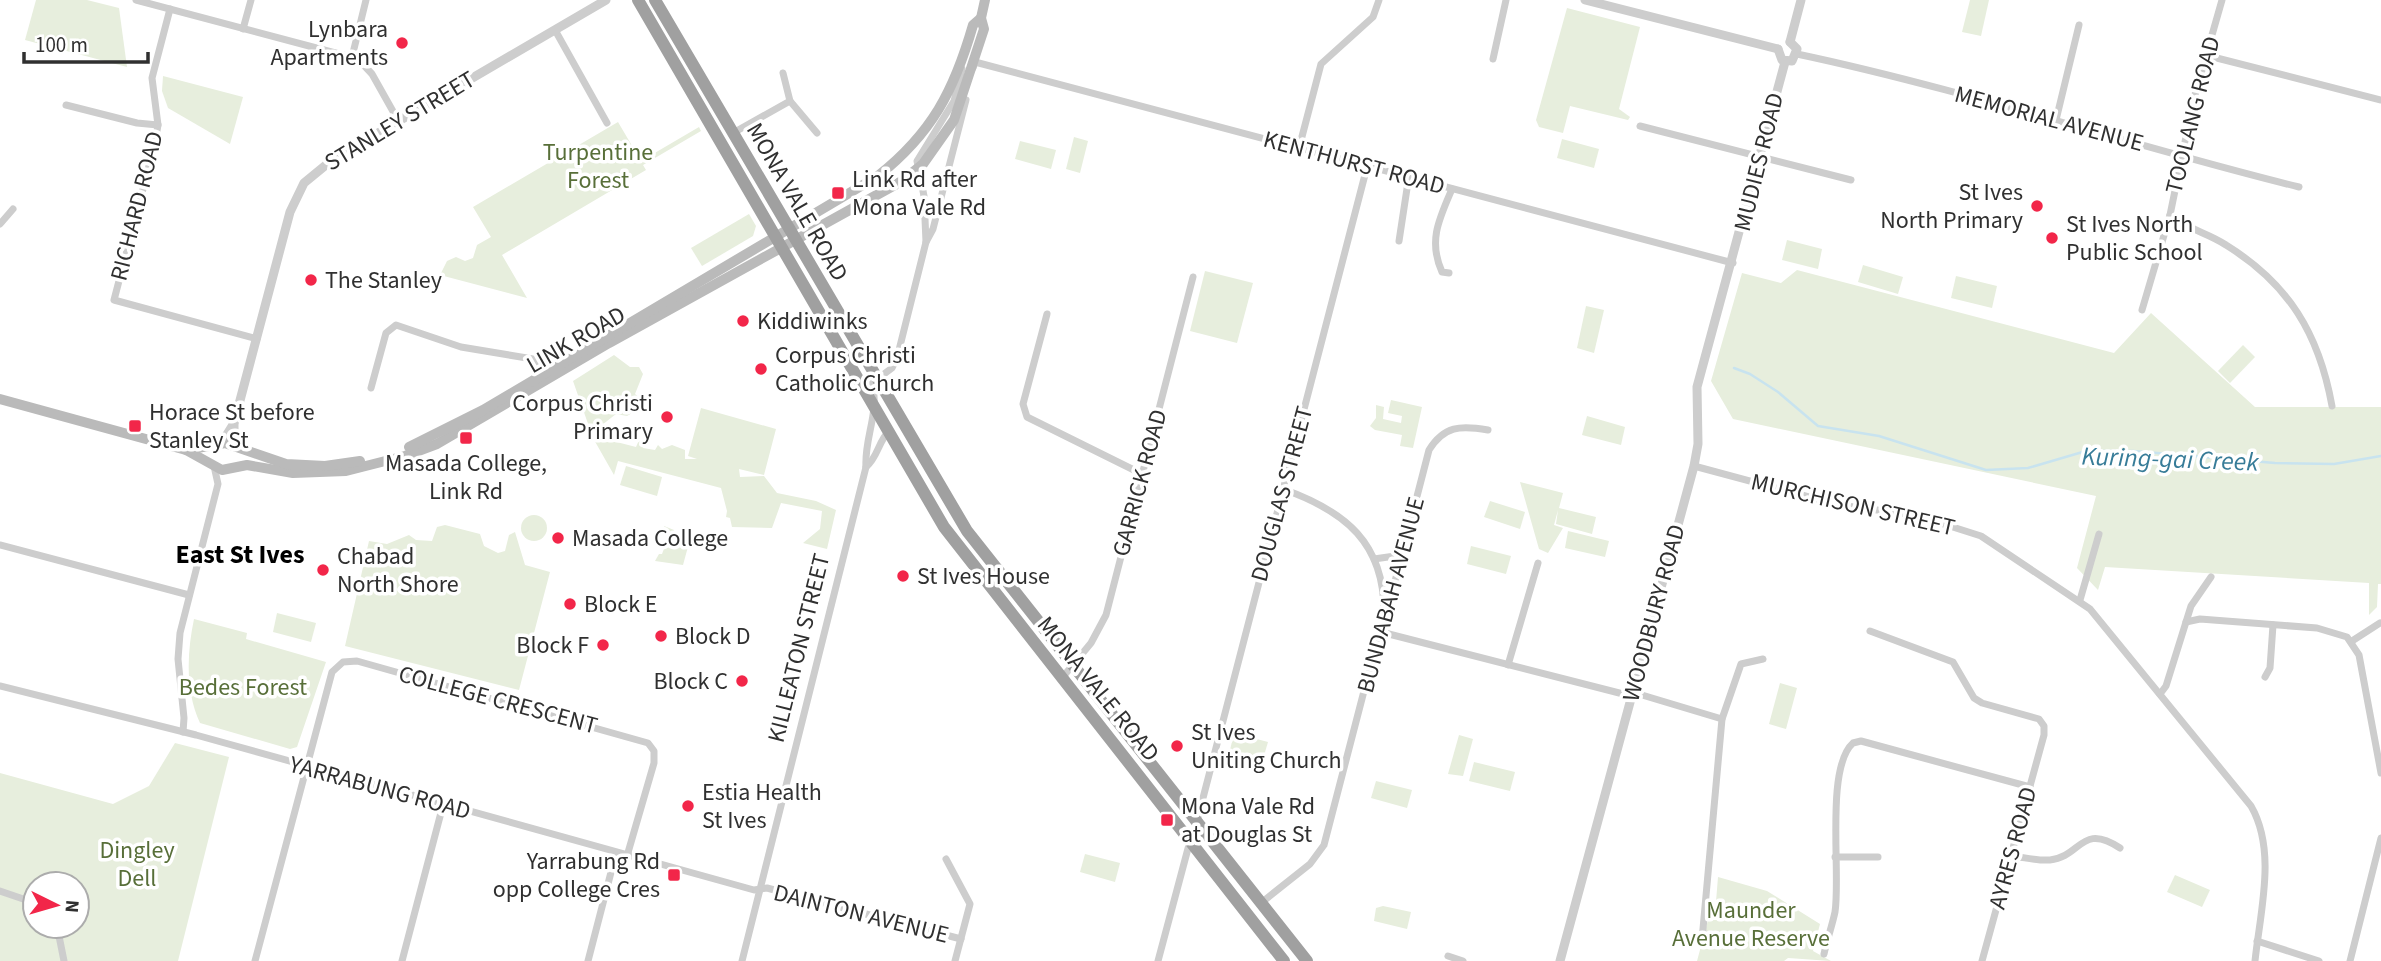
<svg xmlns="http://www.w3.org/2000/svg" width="2381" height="961" font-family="'Source Sans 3',sans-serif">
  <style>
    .green { fill: #e7eedd; fill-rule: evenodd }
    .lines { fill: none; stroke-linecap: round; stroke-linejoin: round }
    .stream { stroke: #c8e3ef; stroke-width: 2.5 }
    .minor { stroke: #cdcdcd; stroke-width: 7 }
    .tertiary { stroke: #cdcdcd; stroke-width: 9 }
    .secondary { stroke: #bababa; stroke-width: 10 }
    .trunk { stroke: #a0a0a0; stroke-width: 12 }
    .poi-dot { fill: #f22649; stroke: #fff; stroke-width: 2.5 }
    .labels { text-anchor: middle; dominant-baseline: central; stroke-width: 7; stroke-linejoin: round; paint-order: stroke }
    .poi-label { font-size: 24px; fill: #303030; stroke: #fff; text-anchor: start }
    .street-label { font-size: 24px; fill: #303030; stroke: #fff }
    .park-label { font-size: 24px; fill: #586f39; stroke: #fff }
    .water-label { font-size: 26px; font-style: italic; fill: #377c98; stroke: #fff }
    .neighbourhood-label { font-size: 26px; font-weight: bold; fill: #000; stroke: #fff }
  </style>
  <rect width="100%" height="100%" fill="#fff"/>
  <g class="green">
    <polygon points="36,0 87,0 119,8 127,67 25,40"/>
    <polygon points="1970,0 1989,0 1981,36 1962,32"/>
    <polygon points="1567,8 1640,27 1619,109 1630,117 1628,120 1570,106 1563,133 1539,127 1536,120"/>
    <polygon points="163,76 243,97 230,144 168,108 162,91"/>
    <polygon points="618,122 641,161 699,127 701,131 643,165 646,170 502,255 527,298 440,275 447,261 456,257 465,261 473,258 477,245 491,237 473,207"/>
    <polygon points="1074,137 1088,141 1080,173 1066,169"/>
    <polygon points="1562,139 1599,149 1594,168 1557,158"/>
    <polygon points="1020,141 1056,150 1051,169 1015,159"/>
    <polygon points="749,214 756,226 753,236 702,266 691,248"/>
    <polygon points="1787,240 1822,249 1818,269 1782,260"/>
    <polygon points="1863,265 1903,277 1898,294 1858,282"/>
    <polygon points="1797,270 2114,353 2151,313 2255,407 2381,407 2381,584 2378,584 2377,607 2369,615 2369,583 2105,567 2098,590 2077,568 2096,496 1733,419 1711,381 1742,273 1781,283"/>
    <polygon points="1205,271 1253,283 1237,343 1190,331"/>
    <polygon points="1956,276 1997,286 1992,308 1951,298"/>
    <polygon points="1586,306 1604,310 1594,353 1577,348"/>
    <polygon points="2243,345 2255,357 2230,383 2218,371"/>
    <polygon points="614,355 630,367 639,367 643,374 635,394 641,399 639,409 627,416 616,414 602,425 605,439 636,447 639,440 645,443 643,448 655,450 658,445 662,449 672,445 685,450 685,459 697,459 688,456 701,408 776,429 764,475 739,469 740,477 764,476 777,493 816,501 836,510 827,549 803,543 820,529 822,511 781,503 772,528 732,527 730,518 726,517 727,511 721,488 618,461 614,475 593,438 573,381"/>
    <polygon points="1391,400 1422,407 1413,448 1400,446 1402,435 1375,430 1370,426 1376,418 1376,405 1384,407 1383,419 1401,423 1402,416 1388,413"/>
    <polygon points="1587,416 1625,427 1621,445 1582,435"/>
    <polygon points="626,466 662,477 657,496 620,485"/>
    <polygon points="1520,482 1563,493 1559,508 1596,517 1592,534 1556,524 1558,510 1554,525 1563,528 1548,553 1539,549"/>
    <polygon points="1490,501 1525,512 1520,529 1484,517"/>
    <circle cx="534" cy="528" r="13"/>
    <polygon points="445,525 480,534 484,546 498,553 505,551 509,535 515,532 525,565 550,572 519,690 345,646 369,541 387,544 409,535 416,540 432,541 437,527"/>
    <polygon points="664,526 674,530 675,538 689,543 683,565 655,561 659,554 662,554 670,533 665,532"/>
    <polygon points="1568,531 1609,541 1605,557 1565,548"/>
    <polygon points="1471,546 1511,556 1506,574 1467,564"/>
    <polygon points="277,613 316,623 311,642 273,632"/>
    <path d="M194 619 247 633 246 639 326 662 297 747 290 749 200 723C185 691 187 652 194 619Z"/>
    <polygon points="1780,683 1797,688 1786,729 1769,724"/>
    <polygon points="1234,733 1268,742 1263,759 1230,750"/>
    <polygon points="1459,735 1473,739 1463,776 1448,774"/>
    <path d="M175 743 229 757 178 961H0V773L113 804 149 786ZM35 884H77V926H35Z"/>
    <polygon points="1474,762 1515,772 1510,791 1469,781"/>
    <polygon points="1376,781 1412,790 1407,808 1371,798"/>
    <polygon points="1085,854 1120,863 1115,882 1080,872"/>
    <polygon points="2175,875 2210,890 2202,907 2167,892"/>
    <polygon points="1718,877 1767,891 1820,924 1813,951 1831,961 1788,958 1784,961 1697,961 1710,913 1715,914"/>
    <polygon points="1383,906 1411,912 1407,929 1374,921 1376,908"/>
  </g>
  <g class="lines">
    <polyline class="stream" points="1734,368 1750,374 1778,392 1818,426 1879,436 1986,470 2028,468 2086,451 2133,451 2275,463 2334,464 2381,456"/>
    <g class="minor">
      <polyline points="136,0 358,59 372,74 399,122"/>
      <polyline points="170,9 152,78 158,125 155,143 114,300 257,339"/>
      <polyline points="243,29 251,0"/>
      <polyline points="555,30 607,123"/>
      <path d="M1797 54C1967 90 2132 146 2299 187"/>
      <polyline points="2205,55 2381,100"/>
      <polyline points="352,57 366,0"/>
      <polyline points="1493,59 1506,0"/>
      <polyline points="973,68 975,62 1733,263"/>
      <polyline points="790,101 817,133"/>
      <polyline points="66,105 137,123 158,125"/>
      <polyline points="2056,120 2079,25"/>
      <polyline points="1640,126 1851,180"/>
      <polyline points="733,133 790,101 783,73"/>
      <polyline points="1299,148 1321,64 1373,17 1379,0"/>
      <path d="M2170 215C2187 229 2208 233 2226 245 2289 284 2319 334 2332 406"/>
      <polyline points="0,224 13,209"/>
      <polyline points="1399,241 1408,182 1405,176"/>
      <polyline points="926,242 933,229 966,100"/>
      <path d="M1449 273 1442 272C1428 241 1439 219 1452 189"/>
      <polyline points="2142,310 2170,215 2194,98 2222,0"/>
      <polyline points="1047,314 1023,404 1027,417 1142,474"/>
      <polyline points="371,388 386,333 396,325 461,347 533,359 544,373"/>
      <path d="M1694 466 1839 505 1915 515 1981 536 2090 609 2251 806C2277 851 2260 912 2255 961"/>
      <path d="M866 467C878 457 878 442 889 431"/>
      <polyline points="0,545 189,595"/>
      <polyline points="1374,559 1402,555"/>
      <path d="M1385 598 1393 589 1429 450C1444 426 1460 425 1488 430"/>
      <polyline points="2080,600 2099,534"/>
      <polyline points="2186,622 2200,619 2317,628 2347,637 2359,655 2381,773"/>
      <polyline points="1870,631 1953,662 1974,698 1982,703 2039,719 2044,726 2044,735 1982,961"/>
      <polyline points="1381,632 1631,696"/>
      <polyline points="2352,641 2380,623"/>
      <polyline points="1508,665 1538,563"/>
      <polyline points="2265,677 2270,668 2273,625"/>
      <polyline points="1062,678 1091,643 1106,615 1193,277"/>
      <polyline points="0,686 196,735 754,890 767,888 961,939"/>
      <polyline points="1632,692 1722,719"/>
      <polyline points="2160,694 2166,686 2191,606 2211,577"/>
      <polyline points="183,732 184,718 178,659 180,633 218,484 214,466"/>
      <polyline points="1197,821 1367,167"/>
      <path d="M2011 856C2023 857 2038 861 2050 860 2081 857 2081 822 2120 848"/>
      <polyline points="1835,857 1878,857"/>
      <polyline points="946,859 970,904 955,961"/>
      <polyline points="0,891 35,903"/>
      <path d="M1261 903 1310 864 1324 845 1384 614C1385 543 1345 511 1283 489"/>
      <polyline points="57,926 64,961"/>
      <polyline points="1702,940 1722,719 1741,664 1763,659"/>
      <polyline points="2257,941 2319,961"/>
      <path d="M1824 954C1827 940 1832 926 1835 912 1841 874 1825 768 1853 743L1861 741 2030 787"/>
      <polyline points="1448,956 1463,961"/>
      <polyline points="255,961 332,672 343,662 357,661 648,743 654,751 654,763 627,856"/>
      <polyline points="402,961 443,805"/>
      <polyline points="588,961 616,853"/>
      <path d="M742 961 866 467C864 438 880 412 872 383L892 368 897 358 926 242 924 196 917 161 954 101 962 69"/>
      <polyline points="1158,961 1190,841"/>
      <polyline points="2350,961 2381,838"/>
    </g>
    <g class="tertiary">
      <polyline points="1585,0 1778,49"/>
      <polyline points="1790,42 1801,0"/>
      <polyline points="1778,49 1782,60 1792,61 1797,49 1790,42"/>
      <polyline points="221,444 234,423"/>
      <polyline points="234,446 234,423 290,212 304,183 332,160 606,0"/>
      <polyline points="1560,961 1694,466 1698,444 1697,387 1785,62"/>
    </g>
    <g class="secondary">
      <polyline points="0,399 186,450 222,470 247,465 293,473 346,471 405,456 437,444 609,343 902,181 923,164 954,120 984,29 981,18 985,0"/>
      <path d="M409 447 483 410 878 176C932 133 954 91 973 25L981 18"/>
      <polyline points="186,450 225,443 286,464 325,466 360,461"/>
    </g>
    <g class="trunk">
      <polyline points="638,0 944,527 1284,961"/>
      <polyline points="655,0 967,531 1307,961"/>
    </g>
  </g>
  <g class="poi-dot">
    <circle cx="402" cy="43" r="7"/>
    <rect x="831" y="186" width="14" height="14" rx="3.5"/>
    <circle cx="2037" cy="206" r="7"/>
    <circle cx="2052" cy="238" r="7"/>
    <circle cx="311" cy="280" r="7"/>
    <circle cx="743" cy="321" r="7"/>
    <circle cx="761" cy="369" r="7"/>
    <circle cx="667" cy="417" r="7"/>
    <rect x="128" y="419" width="14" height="14" rx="3.5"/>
    <rect x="459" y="431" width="14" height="14" rx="3.5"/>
    <circle cx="558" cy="538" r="7"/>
    <circle cx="323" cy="570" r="7"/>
    <circle cx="903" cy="576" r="7"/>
    <circle cx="570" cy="604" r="7"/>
    <circle cx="661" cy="636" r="7"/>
    <circle cx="603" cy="645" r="7"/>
    <circle cx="742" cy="681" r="7"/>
    <circle cx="1177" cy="746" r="7"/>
    <circle cx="688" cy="806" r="7"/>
    <rect x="1160" y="813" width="14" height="14" rx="3.5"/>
    <rect x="667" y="868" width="14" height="14" rx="3.5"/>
  </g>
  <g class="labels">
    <g class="poi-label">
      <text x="388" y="29" text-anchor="end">Lynbara<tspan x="388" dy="28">Apartments</tspan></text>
      <text x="852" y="179">Link Rd after<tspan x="852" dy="28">Mona Vale Rd</tspan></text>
      <text x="2023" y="192" text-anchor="end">St Ives<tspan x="2023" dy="28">North Primary</tspan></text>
      <text x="2066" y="224">St Ives North<tspan x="2066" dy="28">Public School</tspan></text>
      <text x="325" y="280">The Stanley</text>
      <text x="757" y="321">Kiddiwinks</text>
      <text x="775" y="355">Corpus Christi<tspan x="775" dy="28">Catholic Church</tspan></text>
      <text x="653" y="403" text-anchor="end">Corpus Christi<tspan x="653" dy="28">Primary</tspan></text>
      <text x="149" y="412">Horace St before<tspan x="149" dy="28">Stanley St</tspan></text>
      <text x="466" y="463" text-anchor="middle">Masada College,<tspan x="466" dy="28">Link Rd</tspan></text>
      <text x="572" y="538">Masada College</text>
      <text x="337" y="556">Chabad<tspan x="337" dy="28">North Shore</tspan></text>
      <text x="917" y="576">St Ives House</text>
      <text x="584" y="604">Block E</text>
      <text x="675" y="636">Block D</text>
      <text x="589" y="645" text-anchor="end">Block F</text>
      <text x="728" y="681" text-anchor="end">Block C</text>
      <text x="1191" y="732">St Ives<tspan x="1191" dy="28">Uniting Church</tspan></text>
      <text x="702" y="792">Estia Health<tspan x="702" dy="28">St Ives</tspan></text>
      <text x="1181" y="806">Mona Vale Rd<tspan x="1181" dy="28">at Douglas St</tspan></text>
      <text x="660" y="861" text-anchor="end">Yarrabung Rd<tspan x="660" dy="28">opp College Cres</tspan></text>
    </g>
    <g class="street-label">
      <text transform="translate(2193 115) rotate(-76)">TOOLANG ROAD</text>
      <text transform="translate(2049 119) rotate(15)">MEMORIAL AVENUE</text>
      <text transform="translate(400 121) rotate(-31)">STANLEY STREET</text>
      <text transform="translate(1759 162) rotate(-76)">MUDIES ROAD</text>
      <text transform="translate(1354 163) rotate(15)">KENTHURST ROAD</text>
      <text transform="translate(797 202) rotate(60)">MONA VALE ROAD</text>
      <text transform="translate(137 206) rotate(-76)">RICHARD ROAD</text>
      <text transform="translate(576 340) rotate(-30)">LINK ROAD</text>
      <text transform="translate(1140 483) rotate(-75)">GARRICK ROAD</text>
      <text transform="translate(1282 494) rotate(-75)">DOUGLAS STREET</text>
      <text transform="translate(1853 505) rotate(13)">MURCHISON STREET</text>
      <text transform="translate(1391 595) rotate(-75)">BUNDABAH AVENUE</text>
      <text transform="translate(1654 613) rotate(-75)">WOODBURY ROAD</text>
      <text transform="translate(799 648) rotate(-76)">KILLEATON STREET</text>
      <text transform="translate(1098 689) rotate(51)">MONA VALE ROAD</text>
      <text transform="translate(498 700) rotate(15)">COLLEGE CRESCENT</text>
      <text transform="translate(380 788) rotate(15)">YARRABUNG ROAD</text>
      <text transform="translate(2013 848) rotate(-75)">AYRES ROAD</text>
      <text transform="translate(861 914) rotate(14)">DAINTON AVENUE</text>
    </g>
    <g class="park-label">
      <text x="598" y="152">Turpentine<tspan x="598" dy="28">Forest</tspan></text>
      <text x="243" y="687">Bedes Forest</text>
      <text x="137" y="850">Dingley<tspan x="137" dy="28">Dell</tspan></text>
      <text x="1751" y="910">Maunder<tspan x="1751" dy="28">Avenue Reserve</tspan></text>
    </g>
    <g class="water-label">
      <text transform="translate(2170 459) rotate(2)">Kuring-gai Creek</text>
    </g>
    <g class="neighbourhood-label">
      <text x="240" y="554">East St Ives</text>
    </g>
  </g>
  <g transform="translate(56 905) rotate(95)"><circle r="33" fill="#ffffff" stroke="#acacac" stroke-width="2"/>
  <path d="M0-5L12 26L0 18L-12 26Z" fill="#f22649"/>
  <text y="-10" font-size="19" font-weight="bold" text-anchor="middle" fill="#303030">N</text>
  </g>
  <path d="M24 52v10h124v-10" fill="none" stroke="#303030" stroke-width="3.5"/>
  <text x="35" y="52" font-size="21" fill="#303030" stroke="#ffffff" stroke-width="5" paint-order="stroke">100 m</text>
</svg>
